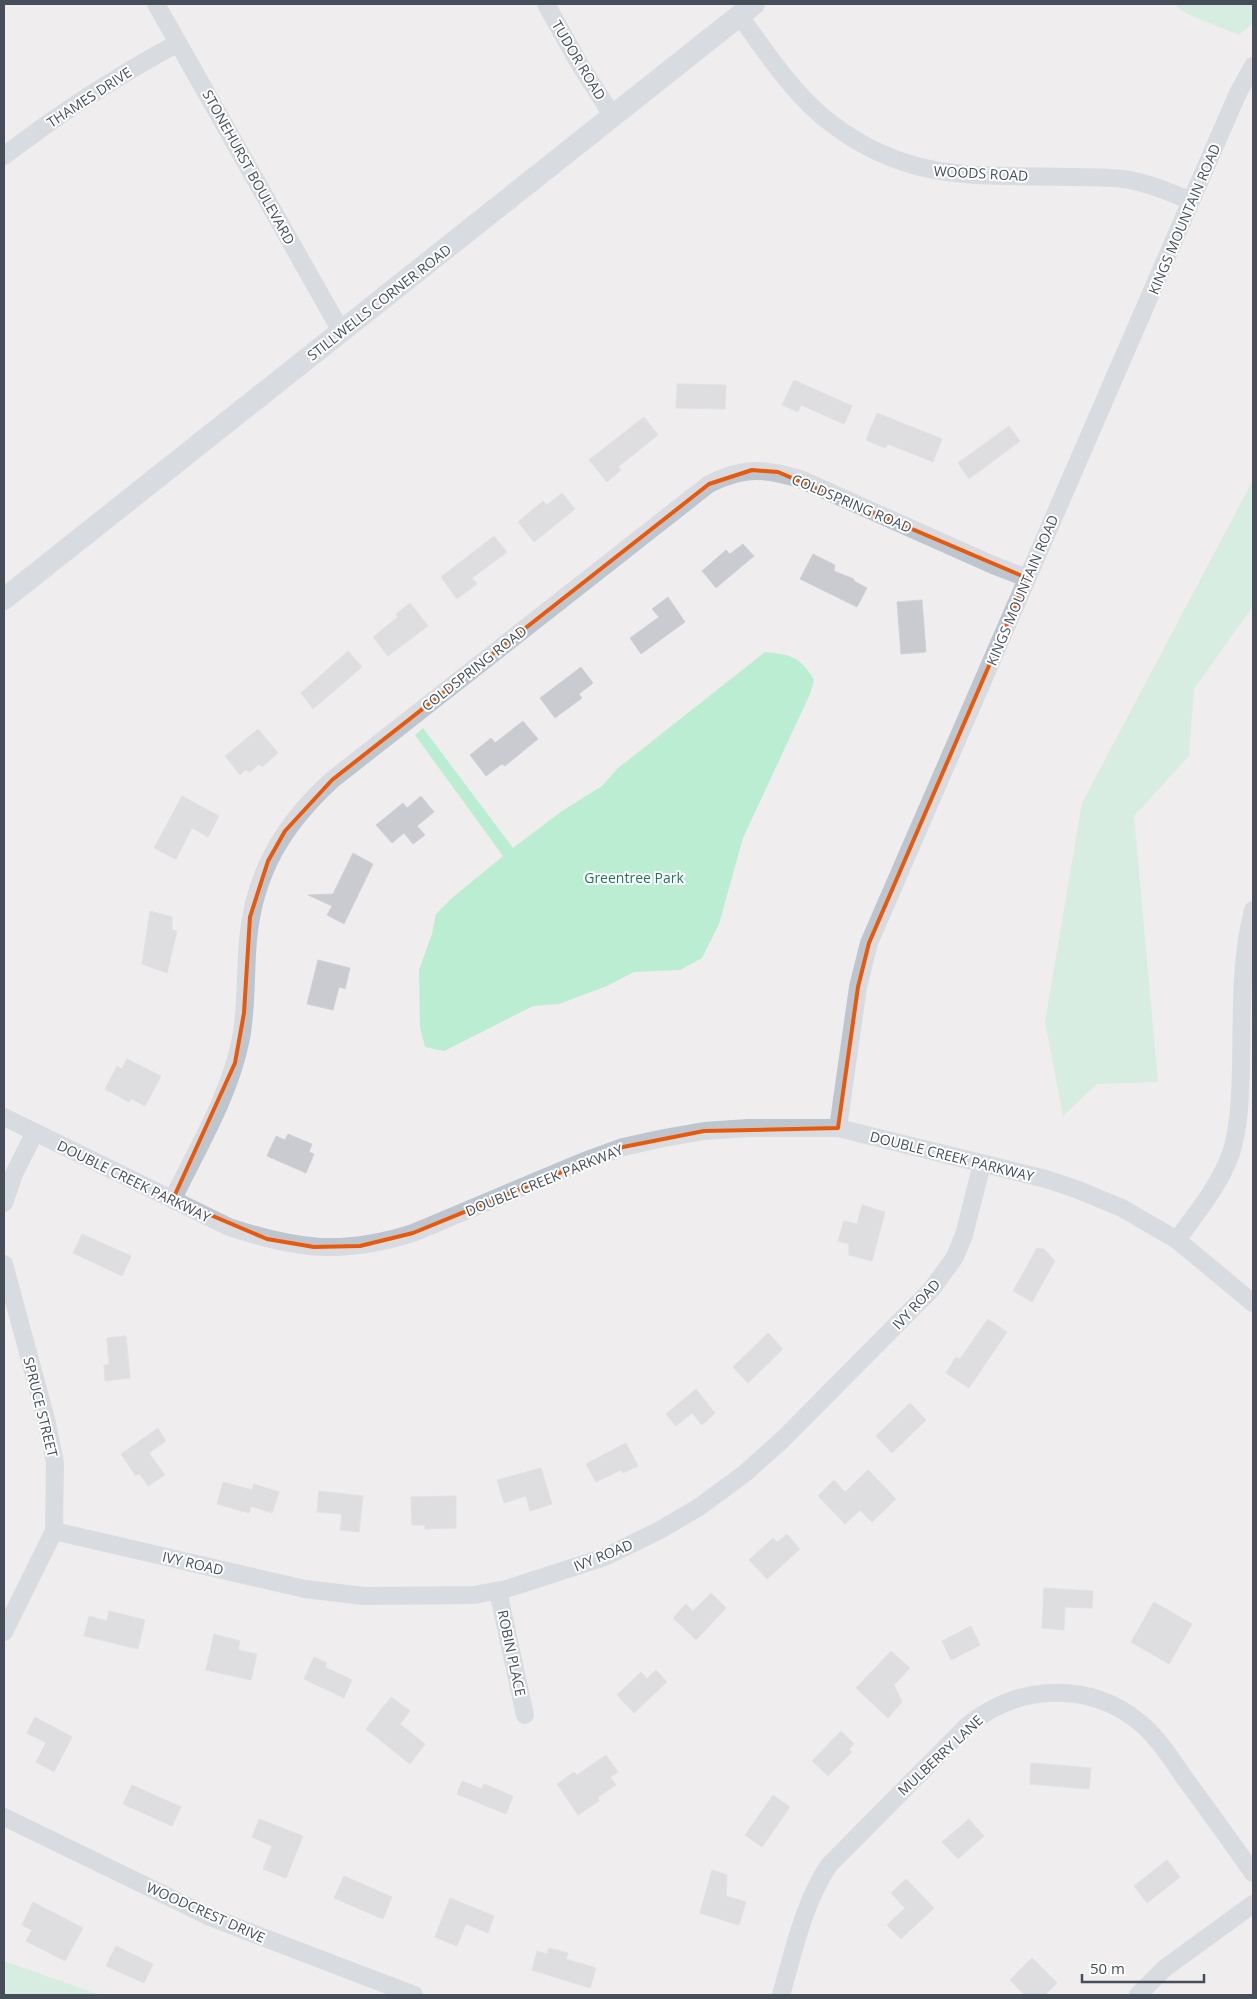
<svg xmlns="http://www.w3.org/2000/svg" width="1257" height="1999" font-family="'Open Sans',sans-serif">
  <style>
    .green { fill: #bbedd3 }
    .building { fill: #c9cbd1; stroke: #d1d2d8 }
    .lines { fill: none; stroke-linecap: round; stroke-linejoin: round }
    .minor { stroke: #bdc6cf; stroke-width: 18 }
    .tertiary { stroke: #bdc6cf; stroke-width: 22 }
    .marked { fill: none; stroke: #e8590c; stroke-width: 4; stroke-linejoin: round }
    .labels { text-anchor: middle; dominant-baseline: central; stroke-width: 4; stroke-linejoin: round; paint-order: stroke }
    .street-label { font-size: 14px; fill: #454e59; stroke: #fff }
    .park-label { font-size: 14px; fill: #197851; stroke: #fff }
  </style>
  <rect width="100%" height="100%" fill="#efeded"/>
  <g class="green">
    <polygon points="1173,4 1253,4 1253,23 1239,35 1187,14"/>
    <polygon points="1253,480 1253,606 1194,689 1189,756 1134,816 1158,1082 1097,1084 1063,1116 1045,1022 1082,803"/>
    <path d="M765 652C791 655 800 656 814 680L810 694 743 838 719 924 702 958 680 970 634 972 607 986 559 1004 533 1006 444 1051 425 1047 420 1027 419 970 432 934 436 914 452 898 503 856 415 735 423 728 513 848 562 811 602 786 617 769Z"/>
    <polygon points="4,1961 100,1995 4,1995"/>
  </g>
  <g class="building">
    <polygon points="794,380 852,406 844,424 801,405 798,412 782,405"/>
    <polygon points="677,384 726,385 725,409 676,408"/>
    <polygon points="877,413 942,439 933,462 888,444 885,448 866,440"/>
    <polygon points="644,417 658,435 618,467 621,470 607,482 589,460"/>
    <polygon points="1009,426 1020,441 969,479 958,463"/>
    <polygon points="562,493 575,509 534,542 518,522 543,501 547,505"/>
    <polygon points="494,536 507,552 472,578 477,584 457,599 441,577"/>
    <polygon points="743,544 754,556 716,588 702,571 726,550 730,554"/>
    <polygon points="813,554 835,565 834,571 854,579 854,581 867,588 857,607 800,579"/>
    <polygon points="668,597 685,622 641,654 630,638 659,617 652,609"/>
    <polygon points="922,600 926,652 901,654 897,602"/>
    <polygon points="410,603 428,626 388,656 373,637 398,617 396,614"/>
    <polygon points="348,651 362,667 313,709 301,693"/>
    <polygon points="581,667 593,683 579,694 582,698 555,718 540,698"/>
    <polygon points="523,721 538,739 505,766 502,764 486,776 470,755 491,738 495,743"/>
    <polygon points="258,729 278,753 262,767 259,764 250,772 245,770 240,775 225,756"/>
    <polygon points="182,796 219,816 208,837 192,828 176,859 154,848"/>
    <polygon points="421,796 434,812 417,826 425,835 413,844 404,833 392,843 376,825 403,803 407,808"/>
    <polygon points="353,853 373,864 344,924 327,915 332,906 308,895 333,894"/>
    <polygon points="150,911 172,917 172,930 177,931 167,973 142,964"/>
    <polygon points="318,960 350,968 345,989 339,987 333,1010 307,1004"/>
    <polygon points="127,1059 161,1076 145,1106 132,1099 129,1102 105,1089 117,1066 122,1069"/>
    <polygon points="288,1134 312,1144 309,1152 314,1154 306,1173 267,1156 276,1136 285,1140"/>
    <polygon points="862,1205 885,1212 872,1261 849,1255 849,1244 838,1241 844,1221 857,1224"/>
    <polygon points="82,1234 131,1256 122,1276 73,1253"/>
    <polygon points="1037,1248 1044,1249 1055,1261 1032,1302 1013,1291"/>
    <polygon points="988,1319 1007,1332 969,1388 946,1373 956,1357 960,1359"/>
    <polygon points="768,1333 783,1349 748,1383 733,1367"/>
    <polygon points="126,1336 130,1378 105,1381 104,1365 109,1365 107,1338"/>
    <polygon points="696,1389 715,1413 702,1425 692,1413 676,1426 666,1414"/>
    <polygon points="910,1403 926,1420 892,1453 876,1436"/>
    <polygon points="158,1428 166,1441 149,1453 165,1475 148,1486 140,1474 135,1475 121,1454"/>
    <polygon points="626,1443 638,1466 623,1473 621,1470 596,1482 586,1464"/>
    <polygon points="541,1468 552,1504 530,1511 526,1496 504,1503 497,1480"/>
    <polygon points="868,1470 896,1499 872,1522 860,1510 845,1524 818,1496 834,1480 845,1492"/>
    <polygon points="223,1482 252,1490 254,1484 279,1492 272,1513 251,1506 249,1513 217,1504"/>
    <polygon points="319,1491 363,1496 359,1532 340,1530 342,1514 317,1512"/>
    <polygon points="456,1496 456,1528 425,1529 425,1525 412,1525 411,1497"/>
    <polygon points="787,1534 800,1549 767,1579 749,1560 773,1538 777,1542"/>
    <polygon points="1044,1588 1093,1591 1092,1608 1065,1607 1064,1630 1042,1628"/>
    <polygon points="711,1593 726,1608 696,1640 673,1618 686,1604 693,1611"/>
    <polygon points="1154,1602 1192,1624 1169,1664 1131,1642"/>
    <polygon points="109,1611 145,1620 138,1649 84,1636 89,1616 107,1621"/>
    <polygon points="971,1626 980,1645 951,1660 942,1641"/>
    <polygon points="214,1634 240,1641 238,1650 257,1654 251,1680 206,1670"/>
    <polygon points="891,1651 910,1668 894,1685 902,1702 888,1718 856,1688"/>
    <polygon points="314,1657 327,1663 325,1667 352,1680 344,1698 304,1679"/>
    <polygon points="656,1670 667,1682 634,1713 617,1695 641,1672 647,1679"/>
    <polygon points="391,1697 410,1711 400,1724 425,1744 410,1764 366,1729"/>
    <polygon points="35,1717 72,1737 54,1772 36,1762 46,1743 27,1733"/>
    <polygon points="841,1731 854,1744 849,1749 852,1752 828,1776 812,1761"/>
    <polygon points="606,1755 618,1772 610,1777 616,1785 598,1797 599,1801 578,1815 557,1784 574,1772 577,1775"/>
    <polygon points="1031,1763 1091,1768 1089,1789 1030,1784"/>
    <polygon points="462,1781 482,1789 484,1784 513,1796 506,1814 457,1794"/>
    <polygon points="132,1785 181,1807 172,1826 123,1804"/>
    <polygon points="773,1795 790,1807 762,1847 745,1835"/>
    <polygon points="259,1819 303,1836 286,1878 263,1869 272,1846 252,1837"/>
    <polygon points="969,1819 984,1836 958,1859 942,1842"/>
    <polygon points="1167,1860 1180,1877 1147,1903 1134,1886"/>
    <polygon points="712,1870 727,1875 726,1896 746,1902 739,1925 700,1913"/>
    <polygon points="344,1876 392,1897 383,1919 334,1898"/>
    <polygon points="906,1879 934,1908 901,1939 887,1925 905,1908 891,1893"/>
    <polygon points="450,1898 494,1916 488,1933 466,1924 457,1946 435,1937"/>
    <polygon points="33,1902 83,1928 65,1961 26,1941 32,1930 22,1925"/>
    <polygon points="116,1946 153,1964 144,1983 106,1966"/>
    <polygon points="549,1948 568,1953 566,1959 596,1968 590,1988 532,1970 537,1951 547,1954"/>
    <polygon points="1032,1958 1057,1983 1045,1995 1025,1995 1010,1980"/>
  </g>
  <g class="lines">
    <g class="minor">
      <polyline points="156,4 341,331"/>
      <polyline points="546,4 580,65 612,115"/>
      <path d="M739 15C767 53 794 96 832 124 909 183 979 175 1070 177 1087 177 1105 177 1123 179 1146 182 1169 192 1191 201"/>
      <path d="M4 156C61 112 115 77 178 43"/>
      <path d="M4 1117 229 1227C298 1250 343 1255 413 1233L582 1162 623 1147 664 1138 704 1131 748 1128H838L1046 1179 1076 1189 1122 1208 1177 1240 1253 1303"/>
      <polyline points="838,1128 858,987 869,943 1191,201 1238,93 1253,66"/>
      <path d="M173 1199C198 1147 230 1095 241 1038 247 1006 245 973 248 940 254 873 283 825 332 780L709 484C743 467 764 468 800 479L993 565 1027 578"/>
      <polyline points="4,1203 14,1174 35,1132"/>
      <path d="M1177 1240C1197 1212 1220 1185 1231 1153 1240 1124 1240 1095 1241 1066 1242 1013 1240 961 1253 910"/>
      <polyline points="4,1264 46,1419 55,1463 54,1531 4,1632"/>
      <polyline points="54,1531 305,1589 364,1596 474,1595 506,1589 605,1557 660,1530 699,1507 744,1474 781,1441 931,1290 955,1257 964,1235 982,1164"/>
      <polyline points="498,1591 525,1715"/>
      <polyline points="4,1817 210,1917 414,1995"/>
      <path d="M781 1995C794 1951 803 1904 829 1865L966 1727C1016 1685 1086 1680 1138 1721 1158 1737 1172 1760 1186 1780 1209 1811 1231 1842 1253 1873"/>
      <polyline points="1138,1995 1165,1968 1253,1904"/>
    </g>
    <polyline class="tertiary" points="4,599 754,4"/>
  </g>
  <path d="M0 0H1257V1999H0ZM752 470 778 472 1027 578 869 943 858 987 838 1128 704 1131 623 1147 413 1233 360 1246 314 1247 267 1239 173 1199 235 1063 244 1013 250 917 268 861 285 831 332 780 709 484Z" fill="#efeded" fill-opacity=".55" fill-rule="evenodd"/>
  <path class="marked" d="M752 470 778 472 1027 578 869 943 858 987 838 1128 704 1131 623 1147 413 1233 360 1246 314 1247 267 1239 173 1199 235 1063 244 1013 250 917 268 861 285 831 332 780 709 484Z"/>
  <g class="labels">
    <g class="street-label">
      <text transform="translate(579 60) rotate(59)">TUDOR ROAD</text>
      <text transform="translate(89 97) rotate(-33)">THAMES DRIVE</text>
      <text transform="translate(249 167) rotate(61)">STONEHURST BOULEVARD</text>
      <text transform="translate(981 173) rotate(3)">WOODS ROAD</text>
      <text transform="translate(1184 219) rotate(-67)">KINGS MOUNTAIN ROAD</text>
      <text transform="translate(379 302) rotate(-38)">STILLWELLS CORNER ROAD</text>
      <text transform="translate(852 503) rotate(23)">COLDSPRING ROAD</text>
      <text transform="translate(1022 590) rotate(-67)">KINGS MOUNTAIN ROAD</text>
      <text transform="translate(474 668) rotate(-38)">COLDSPRING ROAD</text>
      <text transform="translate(952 1156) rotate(14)">DOUBLE CREEK PARKWAY</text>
      <text transform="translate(544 1180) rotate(-22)">DOUBLE CREEK PARKWAY</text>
      <text transform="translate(134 1181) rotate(26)">DOUBLE CREEK PARKWAY</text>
      <text transform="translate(916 1304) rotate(-47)">IVY ROAD</text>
      <text transform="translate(41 1407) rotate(76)">SPRUCE STREET</text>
      <text transform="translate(603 1555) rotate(-22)">IVY ROAD</text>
      <text transform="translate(193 1563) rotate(13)">IVY ROAD</text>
      <text transform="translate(512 1653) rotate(78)">ROBIN PLACE</text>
      <text transform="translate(940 1755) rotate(-43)">MULBERRY LANE</text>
      <text transform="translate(206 1912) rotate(24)">WOODCREST DRIVE</text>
    </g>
    <g class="park-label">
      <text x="634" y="877">Greentree Park</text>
    </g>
  </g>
  <rect width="1257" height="1999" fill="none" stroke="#454e59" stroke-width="10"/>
  <path d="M1082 1974v8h122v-8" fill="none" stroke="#454e59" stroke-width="2.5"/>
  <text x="1090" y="1974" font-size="15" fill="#454e59" stroke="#ffffff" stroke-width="4" paint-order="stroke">50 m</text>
</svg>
